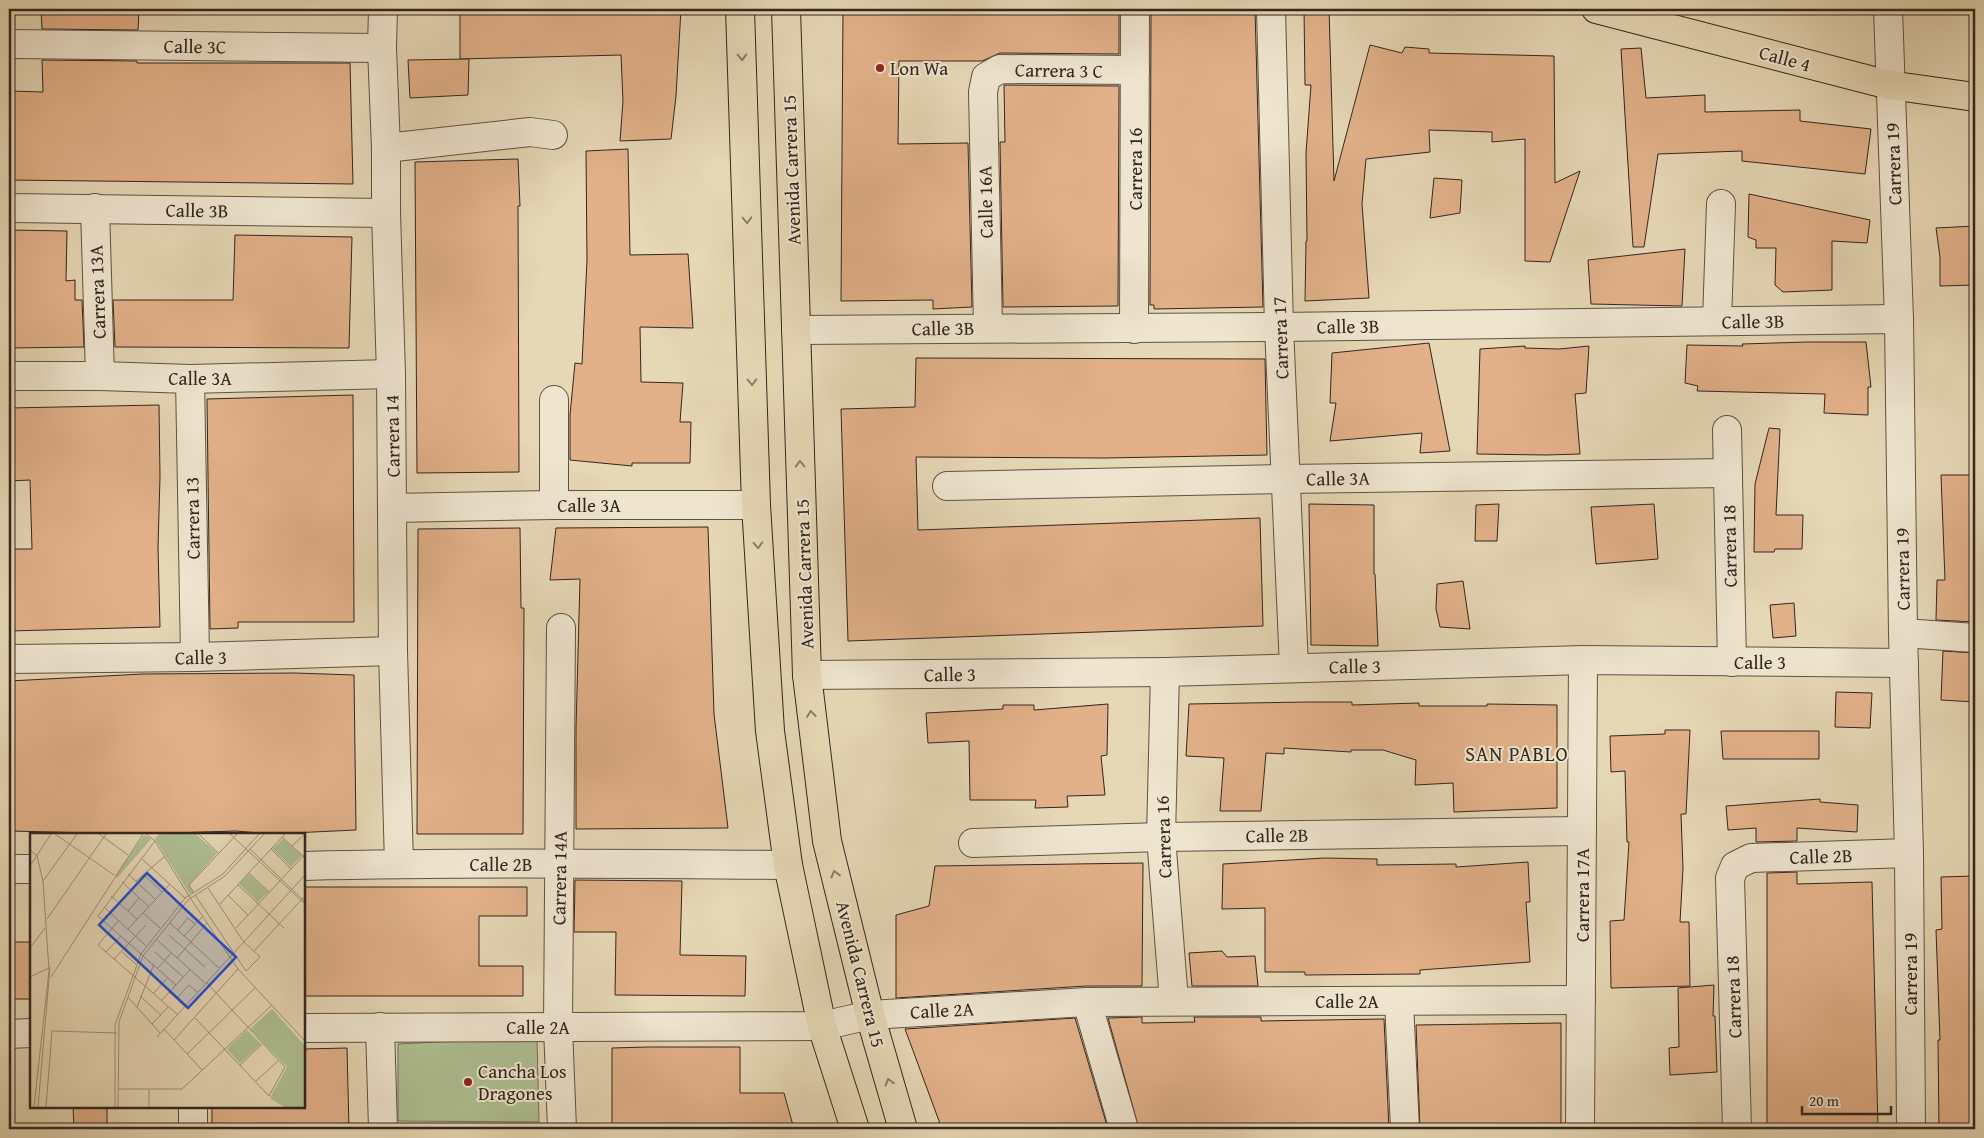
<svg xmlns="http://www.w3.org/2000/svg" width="1984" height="1138" font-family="'Gentium Book Plus',serif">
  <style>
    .green { fill: #aebf92; stroke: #707258 }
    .building { fill: #e2b18a; stroke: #32261f }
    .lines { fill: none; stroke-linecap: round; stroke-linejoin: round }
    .minor-casing { stroke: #5f5244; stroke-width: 30 }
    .major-casing { stroke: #32261f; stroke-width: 30 }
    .minor { stroke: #efe5cf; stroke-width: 28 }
    .major { stroke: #e6d7b5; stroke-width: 28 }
    .oneway { stroke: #8c7e6a }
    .poi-dot { fill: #8f2418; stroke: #efe5cf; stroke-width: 2 }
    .labels { text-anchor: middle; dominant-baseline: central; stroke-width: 4; stroke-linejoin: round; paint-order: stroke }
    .street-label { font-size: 19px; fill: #32261f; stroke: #efe5cf }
    .poi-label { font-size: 19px; fill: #32261f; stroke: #efe5cf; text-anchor: start }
    .neighbourhood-label { font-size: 20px; letter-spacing: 1px; fill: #32261f; stroke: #efe5cf }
    .inset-road { fill: none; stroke: #9e9079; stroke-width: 1 }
    .view { fill: #1d4ed8; fill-opacity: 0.15; stroke: #1d4ed8; stroke-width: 2.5 }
    .inset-edge { fill: none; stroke: #32261f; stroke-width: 2.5 }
  </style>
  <rect width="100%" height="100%" fill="#e6d7b5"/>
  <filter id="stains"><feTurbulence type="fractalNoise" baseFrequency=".004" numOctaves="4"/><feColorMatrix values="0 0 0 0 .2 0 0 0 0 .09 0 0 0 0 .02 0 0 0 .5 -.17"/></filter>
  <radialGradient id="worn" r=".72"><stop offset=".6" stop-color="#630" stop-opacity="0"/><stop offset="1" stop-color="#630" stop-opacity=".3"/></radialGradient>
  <polygon class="green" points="537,1037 539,1122 398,1121 398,1044"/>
  <g class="building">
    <polygon points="41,9 139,9 138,30 42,29"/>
    <polygon points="460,9 681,9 676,96 671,139 620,141 623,101 621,55 460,59"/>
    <polygon points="843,9 1119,9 1119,54 1000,53 982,61 899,61 898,144 968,143 972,307 933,309 933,300 841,301"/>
    <polygon points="1151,9 1255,9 1263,307 1154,309 1154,305 1150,305"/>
    <polygon points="1304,9 1329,9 1334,181 1370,45 1402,53 1405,47 1429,49 1429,53 1554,56 1555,183 1580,171 1550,262 1525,261 1525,139 1492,142 1492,132 1429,130 1430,152 1366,159 1362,204 1369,298 1305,301 1306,241 1307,241 1306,153 1311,85 1305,85"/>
    <polygon points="1641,48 1646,98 1705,95 1705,112 1800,110 1800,121 1871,129 1865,174 1742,161 1742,151 1658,154 1644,247 1633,247 1621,49"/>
    <polygon points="469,59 468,95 410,98 408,60"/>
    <polygon points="42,60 137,61 137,63 350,63 353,184 9,180 9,91 43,92"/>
    <polygon points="1004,85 1119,86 1118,306 1003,307 1000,142 1005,142"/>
    <polygon points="628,149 630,255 688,254 693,328 640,327 641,382 683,383 680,422 691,422 690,463 632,463 632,466 570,460 570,415 575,363 582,364 587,260 586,151"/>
    <polygon points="518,159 520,206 518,206 519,472 417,473 415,162"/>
    <polygon points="1434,178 1462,180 1460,213 1430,218"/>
    <polygon points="1749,194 1870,220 1867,243 1832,241 1832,290 1783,292 1775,285 1776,248 1756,248 1756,240 1748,237"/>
    <polygon points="1975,226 1975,285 1940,286 1940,257 1936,228"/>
    <polygon points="9,230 67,231 66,281 75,280 75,300 82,300 84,347 9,348"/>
    <polygon points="235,235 352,237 349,348 115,347 113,300 233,300"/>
    <polygon points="1685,249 1682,306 1591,304 1588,260"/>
    <polygon points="1807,342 1866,342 1871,387 1868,387 1868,415 1824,413 1825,394 1697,391 1698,386 1685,383 1687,345 1743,346 1742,344"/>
    <polygon points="1429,343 1450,451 1420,453 1422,433 1330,441 1336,403 1330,403 1332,353"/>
    <polygon points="1525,346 1525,348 1559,349 1589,346 1586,393 1575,394 1580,454 1546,455 1477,454 1480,349"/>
    <polygon points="916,358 1265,359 1267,455 1105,458 916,457 918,530 1260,518 1263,626 848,641 841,409 915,407"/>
    <polygon points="353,395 354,622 238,622 238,628 210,629 207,399"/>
    <polygon points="159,405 160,477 158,547 160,627 9,631 9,549 32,549 30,480 9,481 9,408"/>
    <polygon points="1769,428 1780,429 1776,515 1803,515 1802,549 1775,549 1774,552 1754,552 1755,484"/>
    <polygon points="1941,475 1975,475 1975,622 1936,620 1937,580 1945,580"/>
    <polygon points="1309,504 1374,505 1374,574 1375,574 1378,646 1311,645"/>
    <polygon points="1499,504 1497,541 1475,541 1476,505"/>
    <polygon points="1654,504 1658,559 1596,564 1591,507"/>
    <polygon points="708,527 714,714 728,828 576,829 576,728 580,579 550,580 556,528"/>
    <polygon points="520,528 521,608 524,608 523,834 417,834 418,529"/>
    <polygon points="1463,581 1470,629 1440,627 1436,609 1437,584"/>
    <polygon points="1794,603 1796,636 1773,638 1770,605"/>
    <polygon points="1943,651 1975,653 1975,702 1941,700"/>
    <polygon points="295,673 354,675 356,830 270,834 236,831 140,834 9,831 9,681 143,674"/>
    <polygon points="1836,692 1872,693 1870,728 1835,727"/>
    <polygon points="1307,702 1352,702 1352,705 1419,703 1419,706 1487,706 1487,704 1557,705 1557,808 1454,812 1453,783 1415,785 1416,760 1383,750 1351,750 1351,752 1284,748 1284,754 1266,753 1261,811 1220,811 1224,758 1186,756 1189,704"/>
    <polygon points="1108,704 1107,755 1101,756 1105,795 1067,796 1068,807 1035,808 1036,800 970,800 969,741 928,743 926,713 1003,709 1003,705 1034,705 1034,710"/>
    <polygon points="1665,730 1690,730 1686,814 1681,814 1683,868 1680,922 1689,922 1690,986 1611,988 1610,921 1624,920 1629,842 1627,842 1625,771 1611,772 1610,736 1665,734"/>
    <polygon points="1721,731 1819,731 1819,759 1723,759"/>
    <polygon points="1820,799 1820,802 1858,805 1857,832 1797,828 1797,841 1756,842 1756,828 1728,830 1726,806"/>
    <polygon points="1324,858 1377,859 1377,865 1456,864 1456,867 1528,862 1530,902 1526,902 1530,962 1420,970 1420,974 1305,975 1305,972 1265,972 1265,908 1222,909 1223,864"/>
    <polygon points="1143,863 1142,986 1086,986 896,998 896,915 929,906 935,866"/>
    <polygon points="1797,872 1797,884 1872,882 1878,1129 1767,1129 1767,873"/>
    <polygon points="1975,876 1975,1129 1939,1129 1938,1040 1940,1040 1936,930 1942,929 1941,877"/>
    <polygon points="575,880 682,881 680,955 746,956 745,996 615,995 616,932 574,932"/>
    <polygon points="304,887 527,887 527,916 479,916 479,966 523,966 523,996 304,996"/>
    <rect x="9" y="942" width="22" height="57"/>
    <polygon points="1222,951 1227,957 1255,956 1258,986 1192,986 1189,953"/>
    <polygon points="1714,985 1713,1016 1715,1016 1717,1072 1670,1075 1669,1048 1679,1047 1678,988"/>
    <polygon points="1142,1017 1142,1023 1195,1022 1194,1017 1261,1017 1261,1021 1384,1019 1389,1129 1139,1129 1108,1018"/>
    <polygon points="1075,1018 1108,1129 942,1129 905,1029"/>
    <polygon points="1561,1023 1561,1129 1420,1129 1416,1025"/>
    <polygon points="648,1047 740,1047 740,1093 784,1093 794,1129 612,1129 612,1048"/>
    <polygon points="347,1048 349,1129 212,1129 212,1107 304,1107 304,1049"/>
    <polygon points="73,1107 107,1107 107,1129 74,1129"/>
  </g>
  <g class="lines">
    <defs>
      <g id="minor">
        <polyline points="383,9 382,48 386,148 386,213 391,374 393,651 399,864"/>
        <polyline points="1271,9 1279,327 1294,667"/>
        <polyline points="1888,9 1899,319 1903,633 1909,853 1911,1129"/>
        <polyline points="9,44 382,48"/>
        <polyline points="386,148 530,132 553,135"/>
        <polyline points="9,208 386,213"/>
        <polyline points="95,208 100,376"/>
        <polyline points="1717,321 1721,204"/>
        <polyline points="988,328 983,92 986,77 1000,69 1135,70"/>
        <polyline points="1134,329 1135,9"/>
        <polyline points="796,330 1279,327 1899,319"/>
        <polyline points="9,376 100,376 190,379 391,374"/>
        <polyline points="190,379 195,657"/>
        <polyline points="1727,430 1732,662"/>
        <polyline points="947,486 1286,479 1728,473"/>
        <polyline points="554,505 554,400"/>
        <polyline points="393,508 554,505 756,505"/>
        <polyline points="561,628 558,1027 562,1129"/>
        <polyline points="1903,633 1975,638"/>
        <polyline points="9,659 195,657 393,651"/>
        <polyline points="1165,672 1161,837 1174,1001"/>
        <polyline points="807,675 1165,672 1583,660 1904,663"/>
        <polyline points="973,843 1161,837 1582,831"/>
        <path d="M304 866C465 862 627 864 788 865"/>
        <polyline points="9,869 31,869"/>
        <polyline points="1399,1001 1405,1129"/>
        <polyline points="1087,1002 1124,1129"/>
        <polyline points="380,1027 383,1129"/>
        <polyline points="304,1028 822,1026 870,1015 1087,1002 1581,1000"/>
        <polyline points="9,1034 31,1033"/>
        <polyline points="193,1107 193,1129"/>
        <polyline points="1580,1129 1583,660"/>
        <polyline points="1737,1129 1730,878 1735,866 1751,858 1909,853"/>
      </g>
      <g id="major">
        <polyline points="740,9 756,505 770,731 788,865 822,1026 855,1129"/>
        <polyline points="786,9 807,675 827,841 870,1015 903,1129"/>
        <polyline points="1596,9 1889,85 1975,97"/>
      </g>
    </defs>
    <use href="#minor" class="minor-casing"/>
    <use href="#major" class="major-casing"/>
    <use href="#minor" class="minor"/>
    <use href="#major" class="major"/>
  </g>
  <defs><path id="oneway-chevron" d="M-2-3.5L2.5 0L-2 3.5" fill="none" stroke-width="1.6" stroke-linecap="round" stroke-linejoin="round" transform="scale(1.25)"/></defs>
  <g class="oneway">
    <use href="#oneway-chevron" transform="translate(742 57) rotate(88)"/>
    <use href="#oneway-chevron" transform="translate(747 220) rotate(88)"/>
    <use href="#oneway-chevron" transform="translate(752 382) rotate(88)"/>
    <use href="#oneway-chevron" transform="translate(800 464) rotate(-92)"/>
    <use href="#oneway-chevron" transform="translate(758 545) rotate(87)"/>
    <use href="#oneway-chevron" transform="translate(811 714) rotate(-97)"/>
    <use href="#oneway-chevron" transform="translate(835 874) rotate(-104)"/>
    <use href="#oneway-chevron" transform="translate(889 1082) rotate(-106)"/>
  </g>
  <g class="poi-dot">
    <circle cx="880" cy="68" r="5"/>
    <circle cx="468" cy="1082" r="5"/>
  </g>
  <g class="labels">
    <g class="street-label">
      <text transform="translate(195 46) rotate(1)">Calle 3C</text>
      <text transform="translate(1785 58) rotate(15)">Calle 4</text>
      <text transform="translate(1059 70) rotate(1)">Carrera 3 C</text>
      <text transform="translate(1893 164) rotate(-92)">Carrera 19</text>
      <text transform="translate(1135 169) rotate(-90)">Carrera 16</text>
      <text transform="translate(791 170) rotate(-92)">Avenida Carrera 15</text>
      <text transform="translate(985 202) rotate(-91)">Calle 16A</text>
      <text transform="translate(197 210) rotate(1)">Calle 3B</text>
      <text transform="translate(97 292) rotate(-92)">Carrera 13A</text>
      <text transform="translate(1753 321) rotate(-1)">Calle 3B</text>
      <text transform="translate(1348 326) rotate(-1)">Calle 3B</text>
      <text transform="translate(943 328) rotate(-1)">Calle 3B</text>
      <text transform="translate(1280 338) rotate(-92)">Carrera 17</text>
      <text x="200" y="378">Calle 3A</text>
      <text transform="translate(392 436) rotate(-91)">Carrera 14</text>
      <text transform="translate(1338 478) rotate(-1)">Calle 3A</text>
      <text x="589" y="505">Calle 3A</text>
      <text transform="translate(192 518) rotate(-91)">Carrera 13</text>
      <text transform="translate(1729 546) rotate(-91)">Carrera 18</text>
      <text transform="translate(1902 569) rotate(-91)">Carrera 19</text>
      <text transform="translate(804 574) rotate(-92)">Avenida Carrera 15</text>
      <text transform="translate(201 657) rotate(-1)">Calle 3</text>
      <text x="1760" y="662">Calle 3</text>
      <text transform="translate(1355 666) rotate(-1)">Calle 3</text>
      <text transform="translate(950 674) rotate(-1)">Calle 3</text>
      <text transform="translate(1277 835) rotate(-1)">Calle 2B</text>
      <text transform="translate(1163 837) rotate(-92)">Carrera 16</text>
      <text transform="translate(1821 856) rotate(-2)">Calle 2B</text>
      <text x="501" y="864">Calle 2B</text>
      <text transform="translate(559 878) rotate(-89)">Carrera 14A</text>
      <text transform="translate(1582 895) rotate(-90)">Carrera 17A</text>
      <text transform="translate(861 974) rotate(76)">Avenida Carrera 15</text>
      <text transform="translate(1910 974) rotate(-90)">Carrera 19</text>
      <text transform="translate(1733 997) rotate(-92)">Carrera 18</text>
      <text x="1347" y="1001">Calle 2A</text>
      <text transform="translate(942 1010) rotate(-3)">Calle 2A</text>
      <text x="538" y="1027">Calle 2A</text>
    </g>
    <g class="poi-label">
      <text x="890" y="68">Lon Wa</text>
      <text x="478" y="1071">Cancha Los<tspan x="478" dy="22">Dragones</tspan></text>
    </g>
    <g class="neighbourhood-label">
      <text x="1517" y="753">SAN PABLO</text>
    </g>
  </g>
  <g transform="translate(30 833)">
    <rect width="275" height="275" fill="#e6d7b5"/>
    <path d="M129 1H166L187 20 159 52 163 60H159L125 6ZM114 2 121 6 87 45 85 43ZM253 6 272 22 261 34 242 16ZM219 41 238 59 228 69 209 51ZM242 176 275 213V274H254L240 265 257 234 220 196ZM217 197 231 211 210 230 197 216Z" fill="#aebf92"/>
    <path class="inset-road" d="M25 1 84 42M69 1 98 22M116 1 125 8 159 63M169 1 189 21M200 1 275 71M252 4 275 25M125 8 68 83 146 152M262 13 275 1M220 16 275 69M241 16 261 36M0 17 7 23 13 48 19 138 4 274M112 26 155 65M0 33 21 1M219 40 239 59M98 41 125 66M113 41 132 59M13 48 47 1M106 48 134 24M92 49 118 73M208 52 254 95M164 60 159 52 207 1M165 62 216 138 230 124 213 108 178 55M198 62 218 82M81 63 107 86M159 63 208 136 275 208M190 71 255 1M74 74 116 113M98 78 109 65M113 80 130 95M17 86 76 1M89 87 68 112 147 181M140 90 189 135M206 95 275 21M98 96 139 52M148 97 158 85 165 91M139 102 175 134M154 103 173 83M126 106 175 150M0 115 15 95M224 118 275 63M76 119 91 103M92 119 106 131M125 119 153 144M147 125 177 90M84 126 116 92M128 135 141 120M0 144 19 135M21 144 113 1M139 159 154 173M124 160 138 144M110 163 131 182M98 164 130 200M146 166 159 152 167 159M132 167 160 137M107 174 124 131M165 185 239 263 255 234 176 149M122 191 138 174M134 196 172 237M127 204 275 42M144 207 208 136M157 221 225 155M210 232 232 211M225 249 248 228M88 256H152L241 173M8 274 20 134M16 274 22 198 87 200M85 274V192L111 121 155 65 193 41 229 1M88 274 89 189 113 123 158 67 195 43 234 1M119 274V256"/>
    <path class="view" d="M117 40 206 124 158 175 69 92Z"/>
    <rect width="275" height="275" class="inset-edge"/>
  </g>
  <rect width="1984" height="1138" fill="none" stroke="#e6d7b5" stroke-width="30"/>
  <rect x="10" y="10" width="1964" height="1118" fill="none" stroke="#32261f" stroke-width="2.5"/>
  <rect x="15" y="15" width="1954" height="1108" fill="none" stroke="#32261f"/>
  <path d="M1802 1106v8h89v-8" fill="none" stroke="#32261f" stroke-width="2.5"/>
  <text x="1809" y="1106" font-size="15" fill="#32261f" stroke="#efe5cf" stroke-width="4" paint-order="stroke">20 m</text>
  <rect width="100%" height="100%" filter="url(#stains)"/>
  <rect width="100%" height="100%" fill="url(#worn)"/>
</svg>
